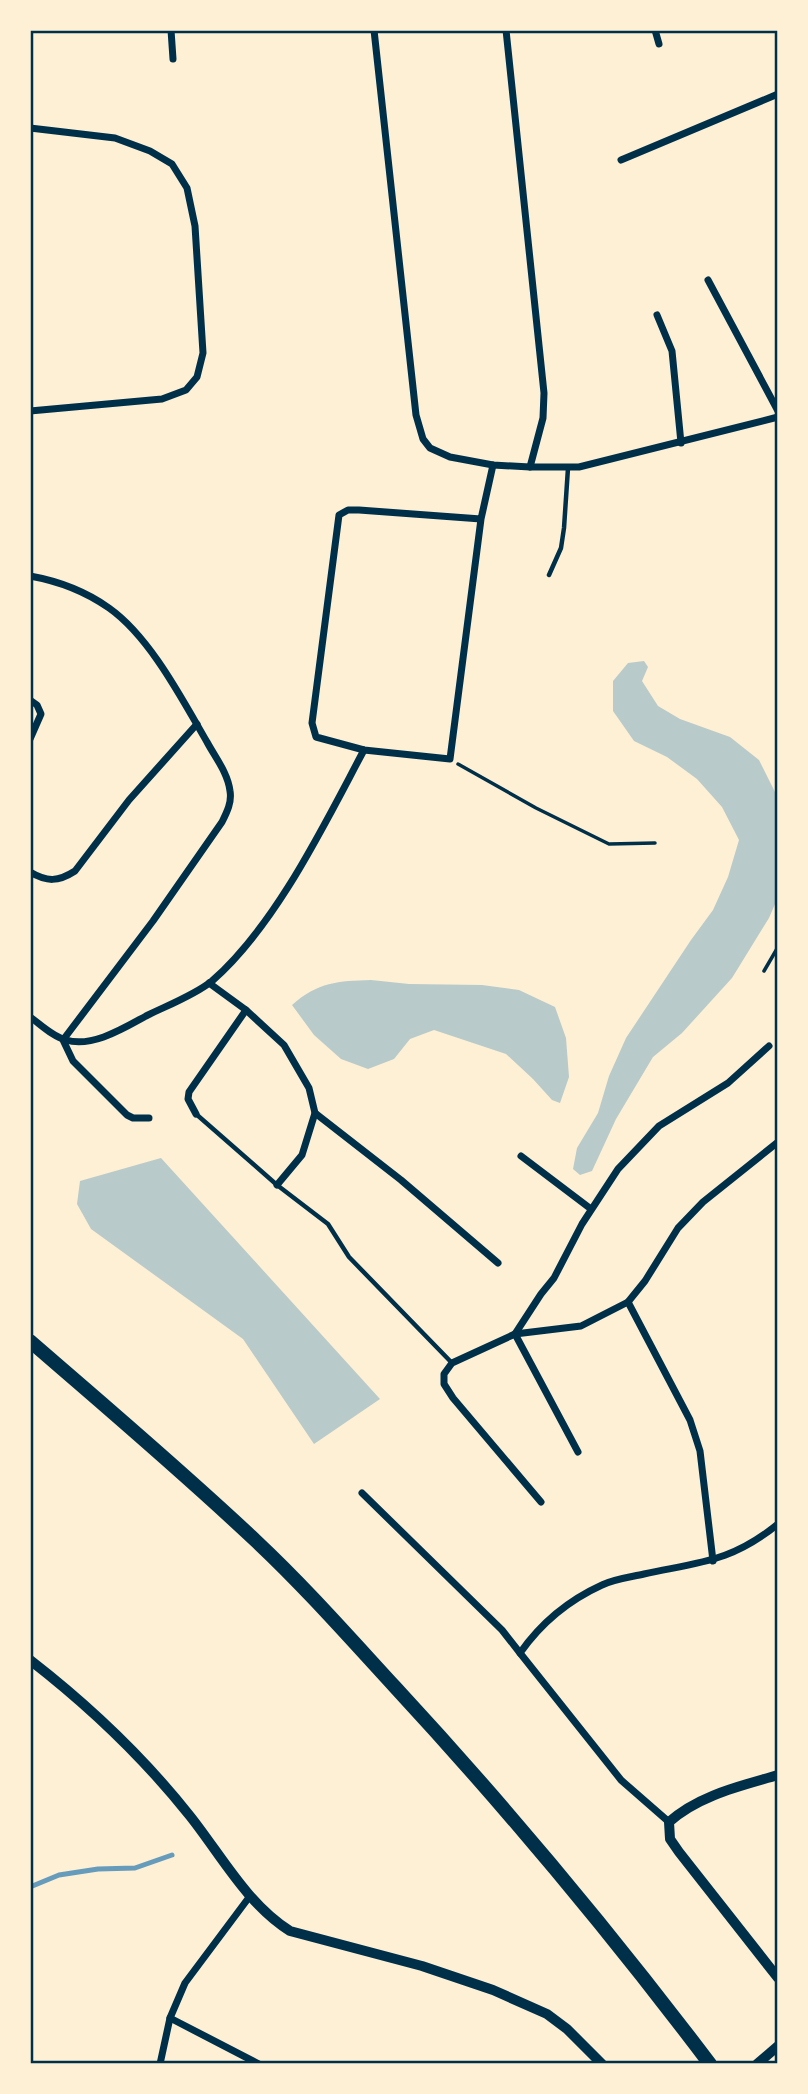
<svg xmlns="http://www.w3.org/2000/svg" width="808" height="2094" font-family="'IBM Plex Sans',sans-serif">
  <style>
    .green { fill: #b9caca }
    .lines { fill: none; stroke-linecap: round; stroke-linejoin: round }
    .stream { stroke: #669bbc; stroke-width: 5 }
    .path { stroke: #003049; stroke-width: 3.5 }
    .service { stroke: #003049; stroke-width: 4.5 }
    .minor { stroke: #003049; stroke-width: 7 }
    .secondary { stroke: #003049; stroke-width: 10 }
    .motorway { stroke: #003049; stroke-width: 14 }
    .neatline { fill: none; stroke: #003049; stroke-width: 2.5 }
  </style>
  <rect width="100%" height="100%" fill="#fdf0d5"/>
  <g class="green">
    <polygon points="644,661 648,667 642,681 658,706 680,719 730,737 759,760 778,798 778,897 769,918 732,978 682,1033 653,1057 616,1119 592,1171 580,1175 573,1169 577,1148 598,1113 609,1076 626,1038 691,940 713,910 728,877 739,840 722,807 697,779 667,757 634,741 613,711 613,681 628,663"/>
    <path d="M371 980 409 984 482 985 519 990 555 1007 566 1038 569 1077 560 1103 552 1100 533 1079 506 1054 434 1030 410 1039 394 1059 368 1069 341 1059 314 1035 292 1005C318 982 338 981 371 980Z"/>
    <polygon points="161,1158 380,1399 314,1444 243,1339 91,1229 77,1204 80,1181"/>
  </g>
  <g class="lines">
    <polyline class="stream" points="30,1887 59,1875 98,1869 135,1868 172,1855"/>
    <g class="path">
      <polyline points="458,764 536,808 609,844 655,843"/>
      <polyline points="764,971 778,947"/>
    </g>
    <g class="service">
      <polyline points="549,575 561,548 564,528 568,468"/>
      <polyline points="196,1114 277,1185 328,1224 349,1257 452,1363"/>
    </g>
    <g class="minor">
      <polyline points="171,30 173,59"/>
      <polyline points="374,30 416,415 423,439 430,448 450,457 493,465 530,467 579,467 778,417"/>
      <polyline points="506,30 544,393 543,418 530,467"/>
      <polyline points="655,30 659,44"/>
      <polyline points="30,128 115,138 150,151 172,164 187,188 195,226 203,353 197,377 186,390 162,399 30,411"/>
      <polyline points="621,160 778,94"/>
      <polyline points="708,280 778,411"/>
      <polyline points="657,315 672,351 681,443"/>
      <polyline points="481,519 359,510 348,510 339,515 312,723 316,737 364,750 450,759 481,519 493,465"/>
      <path d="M30 576C58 581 85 591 109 608 150 637 182 699 207 742 215 757 228 773 230 791 232 802 227 812 222 822L153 921 63 1040 73 1061 127 1115 133 1118H149"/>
      <polyline points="30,700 37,705 41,714 30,739"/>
      <path d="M30 872C47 882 58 882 75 871L129 800 197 724"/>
      <polyline points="209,983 246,1010 284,1045 309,1088 315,1113 401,1180 498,1263"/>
      <path d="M30 1017C40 1024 53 1037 66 1040 92 1048 124 1028 146 1016 166 1006 195 995 212 981 276 925 324 825 364 750"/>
      <polyline points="196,1114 188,1099 189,1092 246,1010"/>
      <polyline points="521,1156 591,1209"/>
      <polyline points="277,1185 302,1155 315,1113"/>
      <polyline points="628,1302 690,1420 700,1451 713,1561"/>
      <polyline points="578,1452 515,1334 541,1294 554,1278 582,1224 618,1169 659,1126 728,1083 769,1046"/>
      <polyline points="362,1493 502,1630 520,1653"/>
      <polyline points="541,1502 453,1398 444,1384 444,1374 452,1363 515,1334 581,1326 628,1302 645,1281 678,1228 703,1202 778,1142"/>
      <path d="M669 1822 621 1780 520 1653C541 1623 569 1600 602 1585 614 1579 631 1577 644 1574 700 1562 731 1562 778 1524"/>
      <polyline points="170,2018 259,2064"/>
      <polyline points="160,2064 170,2018 185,1983 250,1896"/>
    </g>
    <g class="secondary">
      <path d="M30 1660C88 1705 144 1758 190 1816 221 1855 247 1904 290 1931L422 1966 493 1990 547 2014 567 2029 602 2064"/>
      <path d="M778 1775C741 1786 699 1795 669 1822L670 1839 679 1852 778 1978"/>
      <polyline points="757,2064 778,2046"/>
    </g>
    <path class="motorway" d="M30 1341C106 1407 183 1472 256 1541 305 1587 349 1637 395 1687 506 1807 611 1933 710 2064"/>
  </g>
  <rect width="808" height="2094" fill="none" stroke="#fdf0d5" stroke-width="63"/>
  <rect x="32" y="32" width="744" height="2030" class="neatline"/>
</svg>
